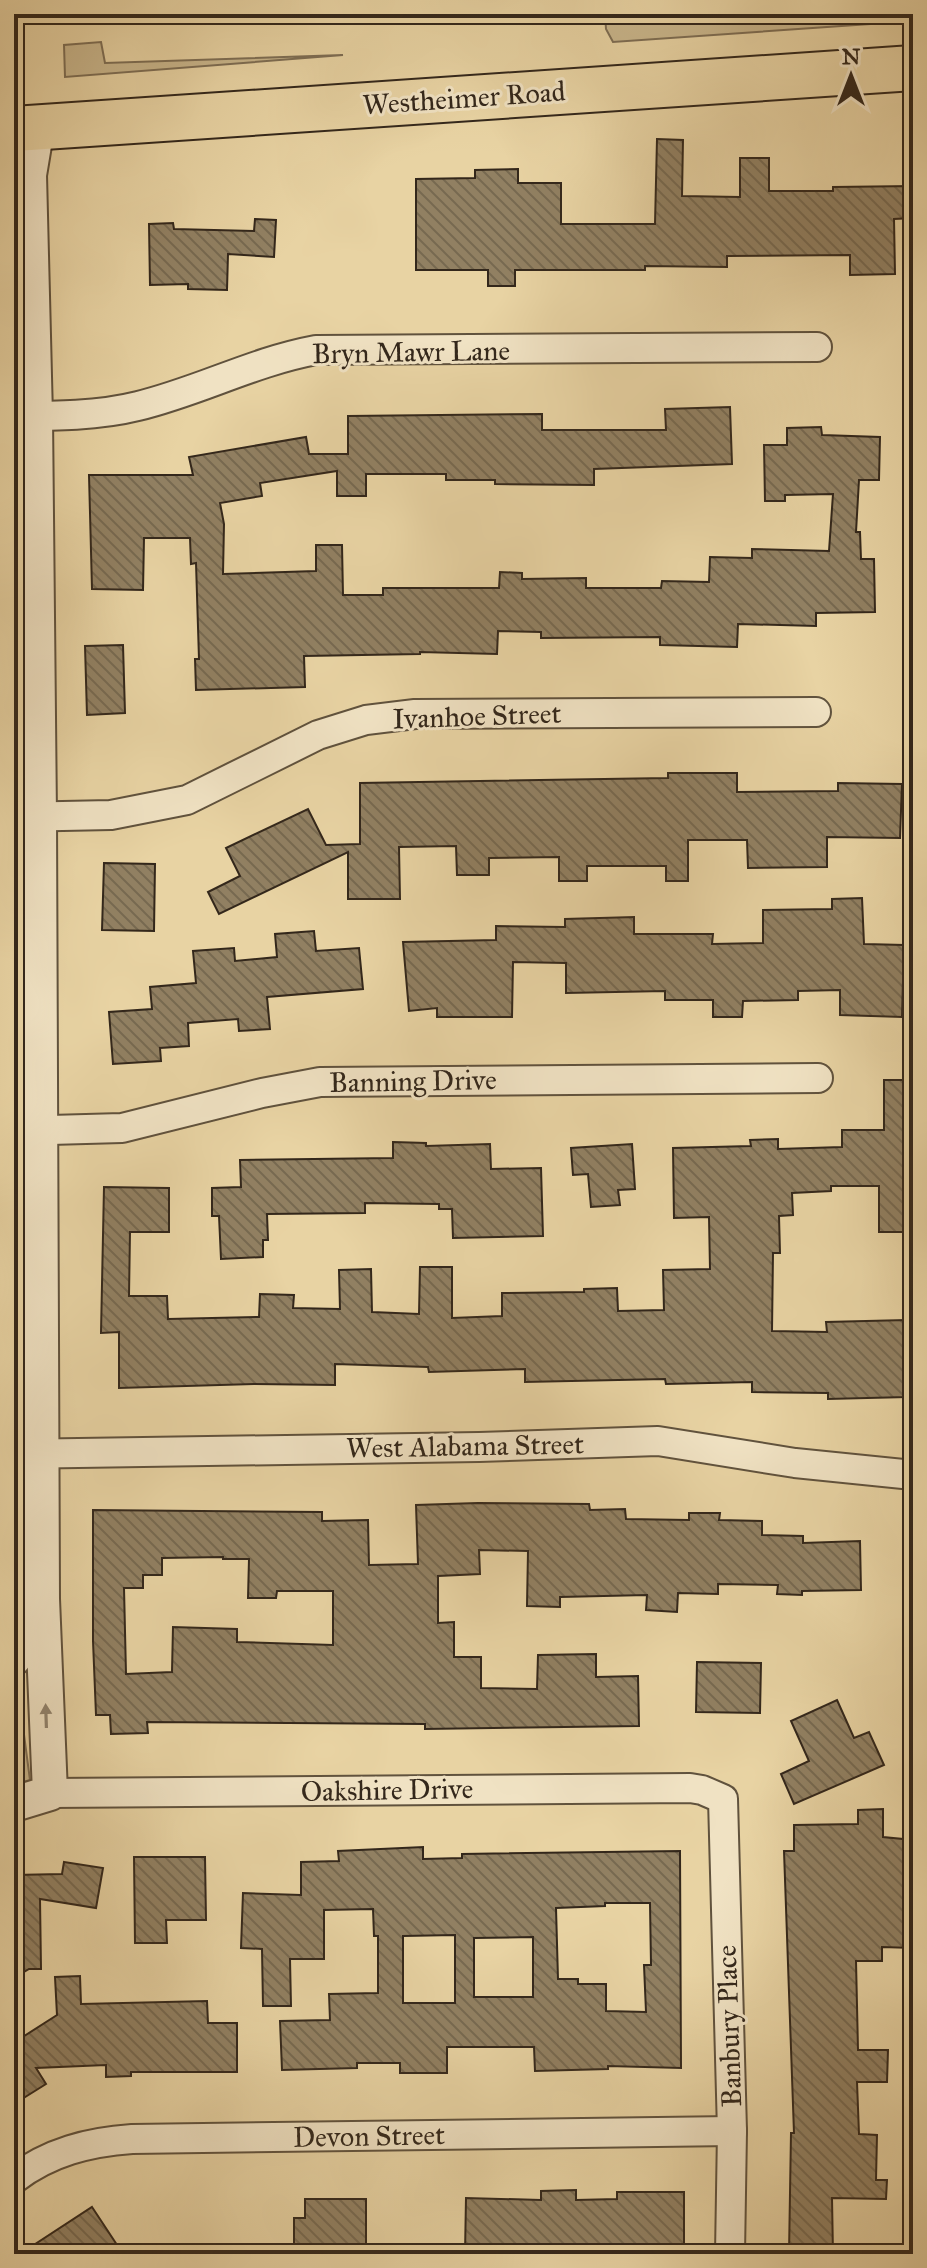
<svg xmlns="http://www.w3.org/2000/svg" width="927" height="2268" font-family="'IM FELL Great Primer',serif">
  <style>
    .green { fill: #c9b68c; stroke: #7e6e54; stroke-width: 2 }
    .building { fill: url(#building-back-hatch); stroke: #33271b; stroke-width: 2; fill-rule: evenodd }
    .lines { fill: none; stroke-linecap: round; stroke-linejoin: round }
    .minor-casing { stroke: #60523d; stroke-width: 32 }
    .tertiary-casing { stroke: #60523d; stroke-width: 38 }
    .primary-casing { stroke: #33271b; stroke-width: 48 }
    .minor { stroke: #f0e2c3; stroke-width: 28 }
    .tertiary { stroke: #f0e2c3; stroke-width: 34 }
    .primary { stroke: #e8d3a3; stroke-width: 44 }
    .oneway { fill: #92846f }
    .labels { text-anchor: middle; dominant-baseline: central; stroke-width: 6; stroke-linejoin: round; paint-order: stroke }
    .street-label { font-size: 28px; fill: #33271b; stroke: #f0e2c3 }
  </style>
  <defs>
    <pattern id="building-back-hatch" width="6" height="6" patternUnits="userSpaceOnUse" patternTransform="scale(2)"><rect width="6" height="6" fill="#918062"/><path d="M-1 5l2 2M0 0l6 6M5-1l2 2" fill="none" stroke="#776950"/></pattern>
  </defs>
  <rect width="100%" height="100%" fill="#e8d3a3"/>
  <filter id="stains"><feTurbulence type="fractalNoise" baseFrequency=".0025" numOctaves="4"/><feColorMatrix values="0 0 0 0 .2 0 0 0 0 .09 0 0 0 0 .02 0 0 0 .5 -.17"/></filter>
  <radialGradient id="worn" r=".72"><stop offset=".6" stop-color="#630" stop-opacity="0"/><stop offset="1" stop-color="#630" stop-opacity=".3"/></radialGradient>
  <g class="green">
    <polygon points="605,14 902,14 899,22 613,42 606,29"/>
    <polygon points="101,42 105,63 343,55 65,77 64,45"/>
    <polygon points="19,1697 30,1780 14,1785 14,1705"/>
  </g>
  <g class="building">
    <polygon points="657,139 683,140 682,196 740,197 740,158 769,158 769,191 833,191 833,187 913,186 913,218 894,219 895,274 850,275 850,255 727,256 727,267 645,266 645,270 515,270 515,286 488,286 488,270 416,270 416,179 475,178 475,170 518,169 518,183 561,183 561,224 655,224"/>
    <polygon points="255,219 276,220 274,257 228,254 227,290 188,289 188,284 150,285 149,224 173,223 174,229 254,231"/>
    <polygon points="730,407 732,464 594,469 594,485 495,484 495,480 446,480 446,474 366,474 366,496 337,496 337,471 260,483 262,496 220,503 224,524 223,574 316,571 316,545 342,545 343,595 383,595 383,588 499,588 500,572 522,573 522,579 586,578 586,588 661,588 662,581 709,582 710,557 752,558 752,549 829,551 833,494 785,495 785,501 765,501 764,445 787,445 787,428 821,427 822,435 880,437 879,480 859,480 856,532 860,532 861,559 874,559 875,612 816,613 816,626 738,624 737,647 660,645 660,637 541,638 541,632 498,631 497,654 420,652 420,654 304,656 305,687 196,690 195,659 199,659 196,563 191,564 190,538 144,538 143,590 92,589 89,475 193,475 189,457 306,437 309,454 348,454 348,416 542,414 542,430 666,430 665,409"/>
    <polygon points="123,645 125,713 87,715 85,646"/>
    <polygon points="668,773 737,773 737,792 838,791 838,783 902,784 900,838 827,837 827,867 748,868 747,840 688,840 688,881 666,881 666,866 587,866 587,881 559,881 559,857 489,858 489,875 457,875 456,846 399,847 400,899 348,899 348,852 219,914 208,892 240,876 226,848 308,809 326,845 360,844 360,783 668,778"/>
    <polygon points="104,863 155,864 154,931 102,930"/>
    <polygon points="862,898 864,944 904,945 902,1017 840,1015 840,990 798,991 798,1000 743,1001 742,1017 713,1017 713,1000 665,1000 665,991 566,993 566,963 513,962 512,1017 437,1017 437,1008 409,1011 403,942 496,940 496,926 565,927 565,919 634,917 634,934 713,934 712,944 763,943 763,910 832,909 832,899"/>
    <polygon points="314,931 316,951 359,948 363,989 267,997 270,1029 239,1031 238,1019 188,1023 189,1046 160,1048 161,1061 113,1064 109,1012 152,1009 150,987 196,983 193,951 234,948 235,961 277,957 275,934"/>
    <polygon points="884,1080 913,1080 913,1110 907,1110 907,1232 879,1232 879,1186 831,1186 831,1191 792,1193 793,1215 779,1216 780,1253 773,1253 772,1331 827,1332 826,1322 906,1320 907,1397 828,1399 828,1393 752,1392 752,1382 666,1384 665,1379 525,1382 525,1369 429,1372 428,1367 335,1364 335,1385 254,1384 119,1388 119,1332 101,1333 104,1187 169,1188 169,1232 130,1232 129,1296 167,1296 168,1319 259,1317 260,1294 294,1295 293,1308 340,1309 339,1270 371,1269 372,1312 419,1314 420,1267 452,1267 452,1318 502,1316 502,1293 584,1292 584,1289 617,1288 618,1311 664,1310 663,1270 710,1269 709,1217 674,1218 673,1148 751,1146 750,1140 778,1139 778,1149 842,1147 842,1130 884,1130"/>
    <polygon points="393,1142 426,1143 426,1146 490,1144 491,1169 541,1168 543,1236 453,1238 452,1209 439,1209 439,1204 365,1203 365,1213 267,1214 268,1240 263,1240 263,1257 221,1259 219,1216 212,1216 212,1188 241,1187 240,1160 393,1158"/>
    <polygon points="632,1144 635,1189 618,1190 620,1205 591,1207 588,1174 573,1175 571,1148"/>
    <path d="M478 1503 589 1504 590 1510 625 1509 626 1519 689 1520V1513H720L719 1520 762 1521V1535L803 1536V1543L860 1541 861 1590 802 1591V1595L777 1594 778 1585 718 1584V1594L678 1593 677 1612 646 1610 647 1595 560 1597V1607L527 1606 528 1551 479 1550 480 1574 438 1576V1623L454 1622V1657H481V1688L537 1689 538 1655 596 1654V1677L638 1676 639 1726 425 1729V1724L147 1722 148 1733 111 1734 110 1715H96L93 1641V1510L322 1512V1521L368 1520 369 1565 418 1564 416 1505ZM223 1557V1559H249L248 1598H276L277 1591H333V1645L237 1642V1629L173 1627 172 1672 126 1674 124 1588H143V1575H162V1558Z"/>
    <polygon points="697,1662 761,1663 760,1713 696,1712"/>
    <polygon points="837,1700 854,1738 869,1732 884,1765 794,1804 781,1774 809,1761 791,1721"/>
    <polygon points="883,1809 883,1837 913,1840 913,1948 882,1947 882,1961 856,1961 858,2050 888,2050 887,2082 857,2082 859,2134 877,2135 876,2180 887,2180 886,2199 832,2198 833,2254 789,2254 791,2133 794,2133 784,1851 794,1851 794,1825 858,1824 858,1810"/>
    <path d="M423 1847V1859L462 1858V1854L680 1851 681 2068 608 2066V2069L535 2071 534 2047H447V2073H400V2063H357V2068L282 2070 280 2021 330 2020 329 1994 378 1993V1936H374L373 1909 324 1910V1959H290L291 2006H263L262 1949 241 1948 243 1893 301 1895V1862L339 1861 338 1851ZM605 1903H650L651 1965H644L646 2012 606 2011V1984H578V1979H558L556 1908 605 1906ZM455 1935V2003H403V1936ZM533 1937V1997H474V1938Z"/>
    <polygon points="134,1857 205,1857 206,1920 166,1920 167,1943 135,1943"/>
    <polygon points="64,1862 103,1868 96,1908 40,1899 41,1969 29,1969 14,1978 14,1875 62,1874"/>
    <polygon points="80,1976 81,2004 207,2001 208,2023 237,2023 237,2072 131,2072 131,2076 106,2077 106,2065 36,2068 46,2084 14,2104 14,2034 18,2040 57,2015 55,1977"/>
    <polygon points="576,2190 576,2200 617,2199 617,2192 684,2192 684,2254 617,2254 617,2247 501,2247 501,2254 465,2254 466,2198 541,2200 541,2191"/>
    <polygon points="305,2199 366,2199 366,2254 294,2251 294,2218 305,2218"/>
    <polygon points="92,2207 123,2254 20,2254"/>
  </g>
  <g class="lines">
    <defs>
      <g id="minor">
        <path d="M14 416C55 416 98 416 138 406 200 391 252 362 316 350L817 347"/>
        <polyline points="14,817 111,815 187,800 318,735 366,720 415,714 816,712"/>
        <polyline points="14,1131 122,1128 262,1093 320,1082 818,1078"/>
        <polyline points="14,1454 479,1447 658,1441 795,1463 913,1475"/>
        <polyline points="50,1793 690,1788 702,1790 723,1799 732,2131 730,2254"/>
        <path d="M14 2179C49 2152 89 2142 132 2139L732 2131"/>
      </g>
      <g id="tertiary">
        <polyline points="14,1658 38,1606"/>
        <polyline points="14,1804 50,1793 42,1599 39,817 35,416 29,175 37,127"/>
      </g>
      <polyline id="primary" points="14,129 913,68"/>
    </defs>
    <use href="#minor" class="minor-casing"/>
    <use href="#tertiary" class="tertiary-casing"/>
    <use href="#primary" class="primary-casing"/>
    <use href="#minor" class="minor"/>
    <use href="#tertiary" class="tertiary"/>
    <use href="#primary" class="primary"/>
  </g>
  <defs><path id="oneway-solid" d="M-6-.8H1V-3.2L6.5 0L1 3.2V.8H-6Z" transform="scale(2)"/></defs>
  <use class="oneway" href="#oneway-solid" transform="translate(46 1716) rotate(-92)"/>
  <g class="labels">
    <g class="street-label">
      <text transform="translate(464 98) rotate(-4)">Westheimer Road</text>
      <text transform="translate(411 352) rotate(-1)">Bryn Mawr Lane</text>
      <text transform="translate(477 716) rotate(-2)">Ivanhoe Street</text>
      <text transform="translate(413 1081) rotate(-1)">Banning Drive</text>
      <text transform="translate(465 1446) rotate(-1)">West Alabama Street</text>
      <text transform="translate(387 1790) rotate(-1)">Oakshire Drive</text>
      <text transform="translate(729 2026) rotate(-92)">Banbury Place</text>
      <text transform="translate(369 2136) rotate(-1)">Devon Street</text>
    </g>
  </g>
  <rect width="927" height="2268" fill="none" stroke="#e8d3a3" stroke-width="48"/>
  <rect x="16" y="16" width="895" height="2236" fill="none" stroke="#33271b" stroke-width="4"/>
  <rect x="24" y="24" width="879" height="2220" fill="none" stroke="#33271b" stroke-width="2"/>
  <g transform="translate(851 76)" stroke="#f0e2c3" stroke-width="6" paint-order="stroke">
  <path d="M0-6L14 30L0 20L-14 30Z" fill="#33271b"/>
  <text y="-12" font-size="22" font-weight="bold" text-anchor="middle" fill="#33271b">N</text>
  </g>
  <rect width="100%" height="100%" filter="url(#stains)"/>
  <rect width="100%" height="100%" fill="url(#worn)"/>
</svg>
